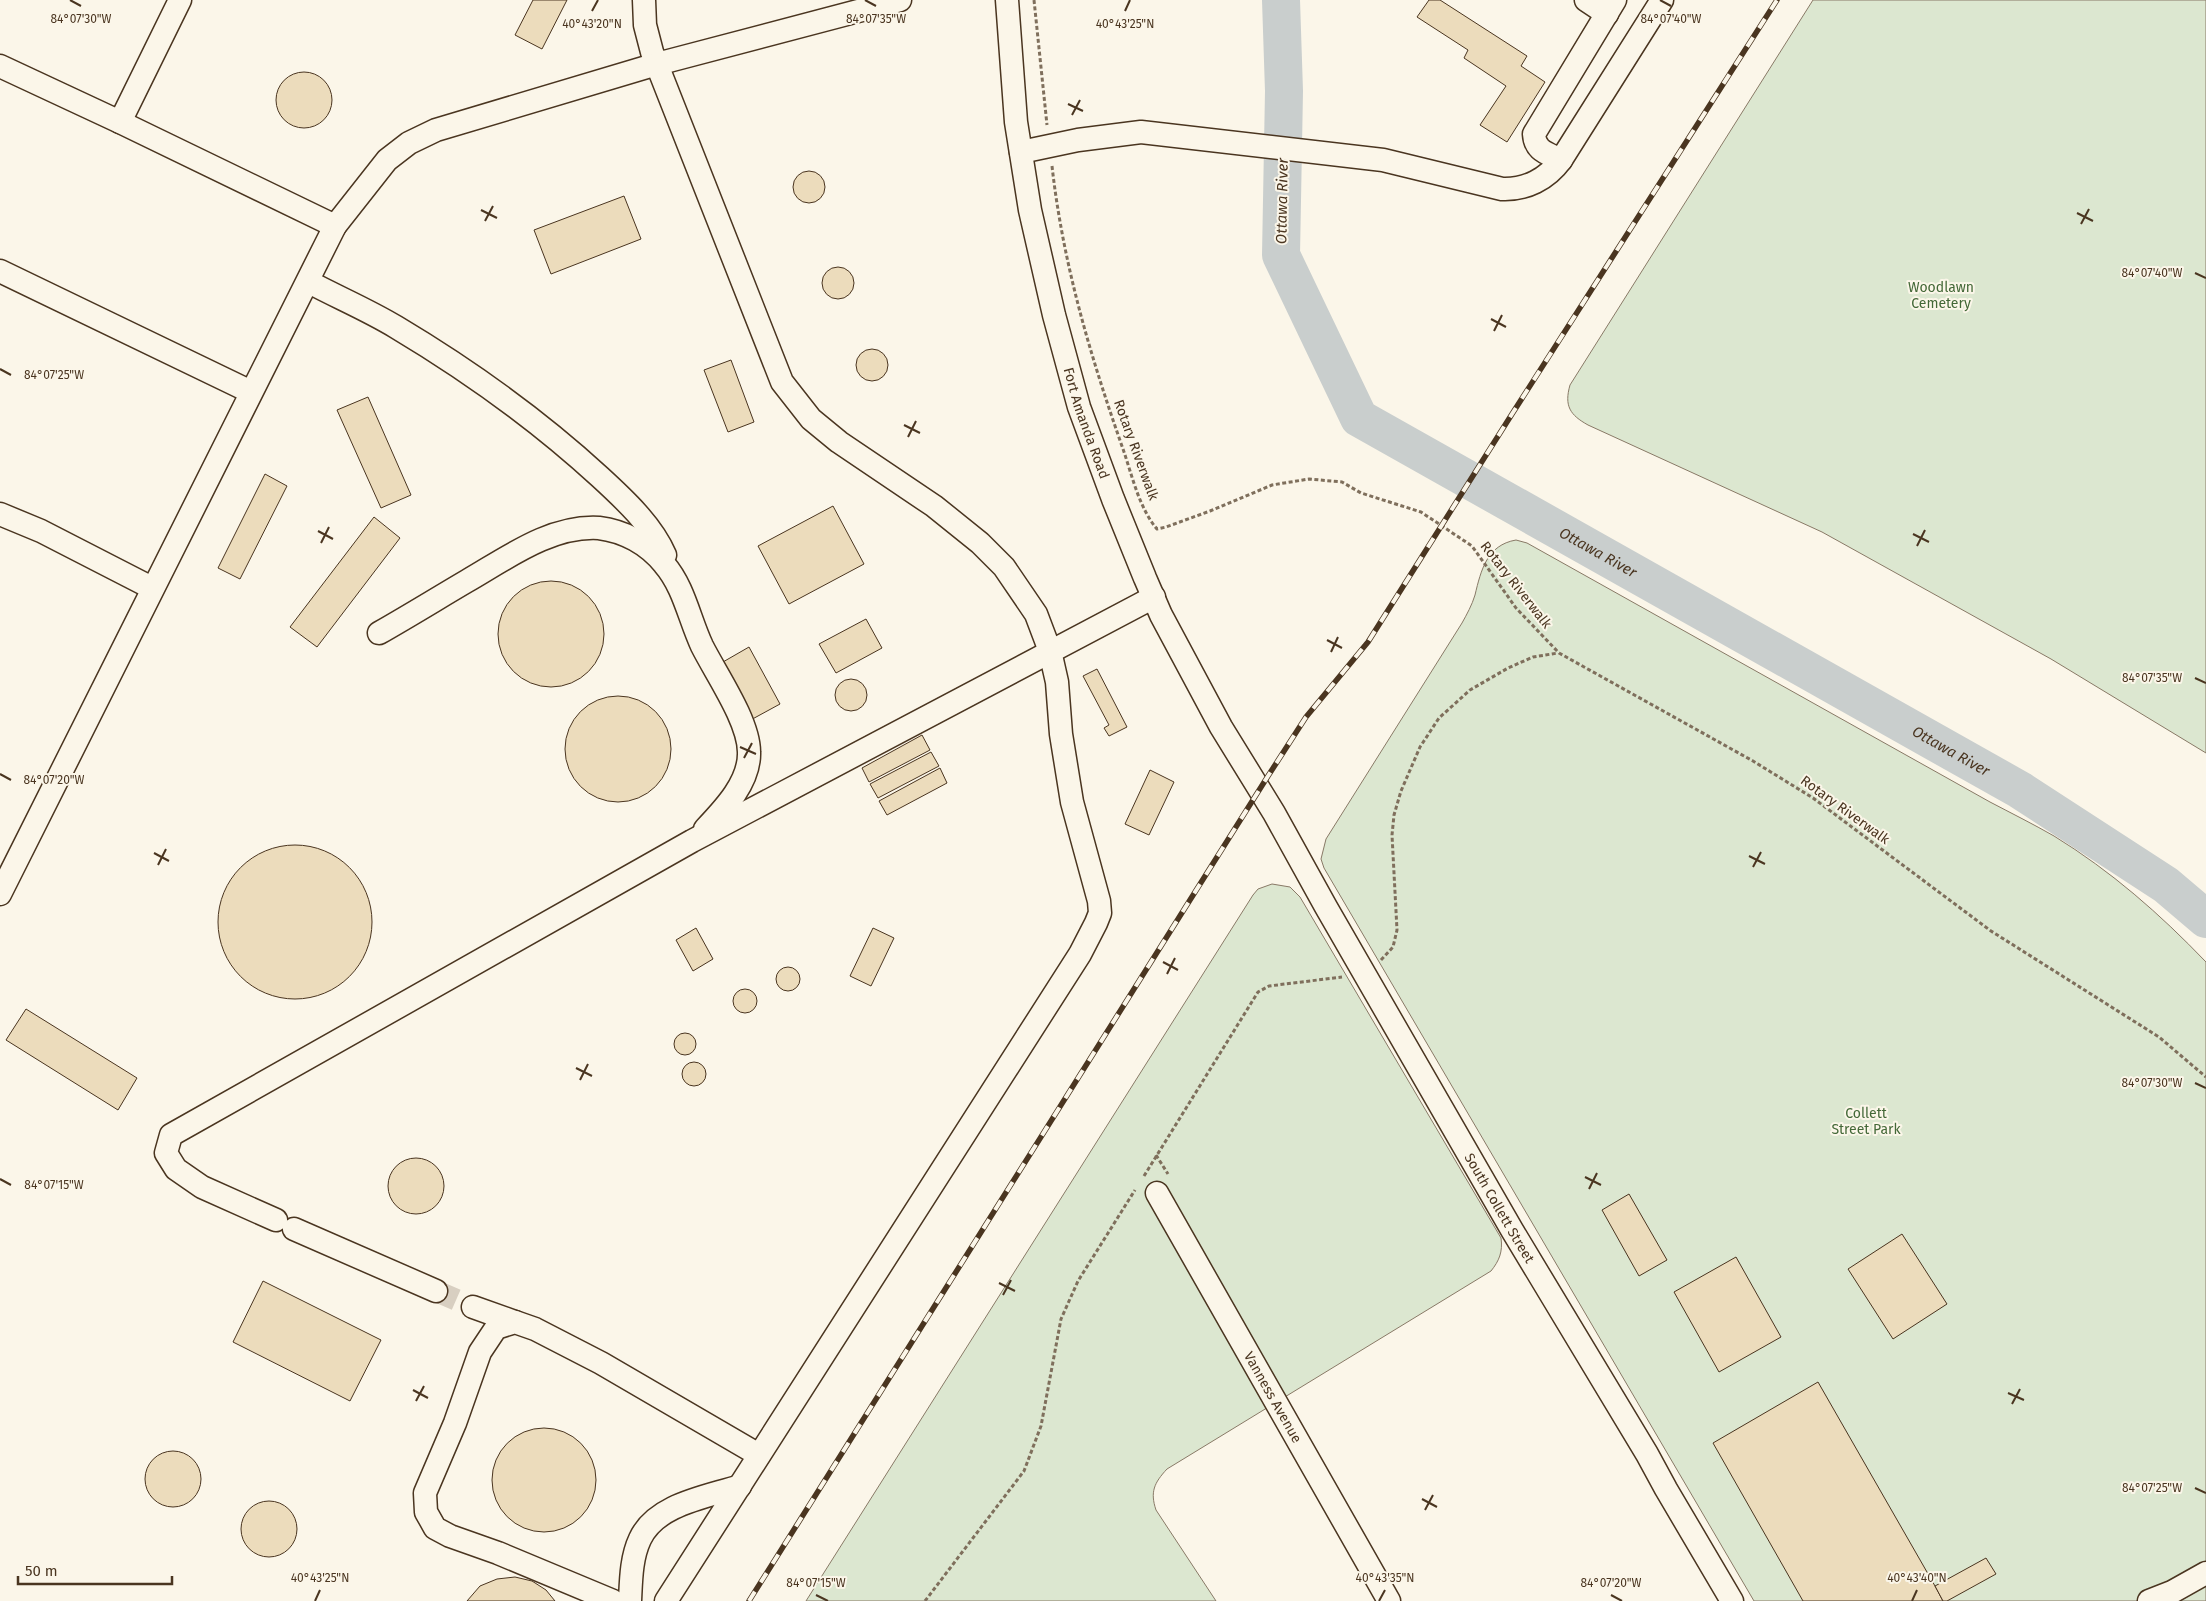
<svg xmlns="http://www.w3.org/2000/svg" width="2206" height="1601" font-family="'Fira Sans',sans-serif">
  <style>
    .green { fill: #dce7d0; stroke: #887966 }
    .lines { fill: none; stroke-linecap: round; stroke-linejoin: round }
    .river { stroke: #c9cecd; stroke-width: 38 }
    .building { fill: #ecdcbc; stroke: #4a3520 }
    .minor-tunnel { stroke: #d8cfc1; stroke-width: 22; stroke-dasharray: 22 11; stroke-linecap: butt }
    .minor-casing { stroke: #4a3520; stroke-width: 25 }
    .path { stroke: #7f6f5c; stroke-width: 3; stroke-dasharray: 4 2.5; stroke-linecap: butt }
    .minor { stroke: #fbf6e9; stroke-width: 22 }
    .rail-casing { stroke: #4a3520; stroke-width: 5.5 }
    .rail { stroke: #fbf6e9; stroke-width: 4; stroke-dasharray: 11; stroke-linecap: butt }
    .ticks { fill: none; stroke: #4a3520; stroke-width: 2 }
    .labels { text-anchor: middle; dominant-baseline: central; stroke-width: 4; stroke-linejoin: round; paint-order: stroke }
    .park-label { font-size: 14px; fill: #436837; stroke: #fbf6e9 }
    .street-label { font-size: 14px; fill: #4a3520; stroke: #fbf6e9 }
    .water-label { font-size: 15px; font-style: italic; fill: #4a3520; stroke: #fbf6e9 }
    .ticks-label { font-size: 12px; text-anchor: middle; fill: #4a3520; stroke: #fbf6e9; stroke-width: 4; stroke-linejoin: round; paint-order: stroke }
  </style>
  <rect width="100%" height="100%" fill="#fbf6e9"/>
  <g class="green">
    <path d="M1813 0H2206V753L2051 659 1822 532 1588 425C1570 415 1564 406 1570 385Z"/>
    <path d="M1516 540 1527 543 1990 802C2011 813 2033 824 2054 836 2111 871 2160 914 2206 962V1601H1754L1324 868 1321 859 1326 839 1462 623C1467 614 1472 605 1475 595 1481 570 1487 545 1516 540Z"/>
    <path d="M1272 884 1290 887 1300 897 1501 1238C1503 1252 1499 1261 1491 1271L1167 1469C1154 1483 1150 1492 1156 1510L1216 1601H806L1253 895 1258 889Z"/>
  </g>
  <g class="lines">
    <path class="river" id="s1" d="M1281 0 1284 91 1281 255 1359 418 2020 790 2166 885 2206 919"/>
  </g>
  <g class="building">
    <polygon points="533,0 567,0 542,49 515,35"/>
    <polygon points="1429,0 1440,0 1527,56 1521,66 1545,82 1507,142 1480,125 1506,86 1464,58 1468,50 1417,17"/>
    <circle cx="304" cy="100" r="28"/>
    <circle cx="809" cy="187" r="16"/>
    <polygon points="624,196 641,239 551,274 534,230"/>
    <circle cx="838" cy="283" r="16"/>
    <circle cx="872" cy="365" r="16"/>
    <polygon points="731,360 754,422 728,432 704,370"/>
    <polygon points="368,397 411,495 381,508 337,410"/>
    <polygon points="265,474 287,486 240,579 218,568"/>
    <polygon points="833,506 864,564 789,604 758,546"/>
    <polygon points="374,517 400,538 317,647 290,627"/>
    <circle cx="551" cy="634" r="53"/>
    <polygon points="866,619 882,648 836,673 819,644"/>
    <polygon points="749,647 780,704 747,722 716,666"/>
    <polygon points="1097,669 1127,727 1109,736 1104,728 1109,725 1083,676"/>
    <circle cx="851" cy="695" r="16"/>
    <circle cx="618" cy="749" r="53"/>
    <polygon points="922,735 930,750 869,782 862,768"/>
    <polygon points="931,752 939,766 878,798 870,784"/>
    <polygon points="940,768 947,783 887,815 879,801"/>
    <polygon points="1150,770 1174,782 1149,835 1125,824"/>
    <circle cx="295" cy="922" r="77"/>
    <polygon points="696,928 713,959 693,971 676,940"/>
    <polygon points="873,928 894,938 871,986 850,976"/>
    <circle cx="788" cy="979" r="12"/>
    <circle cx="745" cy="1001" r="12"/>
    <polygon points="26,1009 137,1078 118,1110 6,1040"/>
    <circle cx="685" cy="1044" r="11"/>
    <circle cx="694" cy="1074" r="12"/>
    <circle cx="416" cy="1186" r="28"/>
    <polygon points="1629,1194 1667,1260 1639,1276 1602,1210"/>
    <polygon points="1902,1234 1947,1304 1893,1339 1848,1269"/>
    <polygon points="1736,1257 1781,1337 1719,1372 1674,1292"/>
    <polygon points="263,1281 381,1340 350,1401 233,1342"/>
    <polygon points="1818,1382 1935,1586 1943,1601 1803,1601 1713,1443"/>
    <circle cx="544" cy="1480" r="52"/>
    <circle cx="173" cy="1479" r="28"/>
    <circle cx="269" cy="1529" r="28"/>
    <polygon points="1986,1558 1996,1574 1947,1601 1943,1601 1935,1586"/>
    <polygon points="515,1577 532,1581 546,1590 555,1601 467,1601 480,1586 497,1579"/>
  </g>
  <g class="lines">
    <polyline class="minor-tunnel" points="436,1291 473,1307"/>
    <defs>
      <g id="minor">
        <polyline points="644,0 645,25 652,52 782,382 811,419 839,442 934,506 980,543 1004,567 1036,614 1050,651 1057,682 1061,734 1072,802 1099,901 1100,913 1096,923 1080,954 666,1601"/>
        <path id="s2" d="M1007 0 1016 122 1030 210 1054 315 1079 407 1113 499 1145 578 1161 615 1221 727 1274 813 1326 907 1512 1230 1647 1454 1666 1489 1732 1601"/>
        <polyline points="1586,0 1607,14"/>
        <polyline points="0,66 120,122 335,226"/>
        <polyline points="120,122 180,0"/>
        <path d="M1021 152 1078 140 1141 132 1383 160 1502 189C1526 190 1547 179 1561 160 1547 153 1535 151 1534 134L1615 0"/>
        <polyline points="1561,160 1662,0"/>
        <polyline points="0,271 251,392"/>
        <path d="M309 282C337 297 368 310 396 327 468 370 538 420 600 477 624 499 652 525 665 555"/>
        <polyline points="0,514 41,531 152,588"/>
        <path d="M379 633C409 616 438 598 467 581 507 558 551 525 599 528 624 531 648 544 664 564 684 587 689 618 702 646 716 674 749 721 749 752 750 782 724 809 705 829"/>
        <polyline points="0,894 335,226 387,160 409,143 436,130 657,64 900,0"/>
        <path id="s3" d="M1157 1193 1389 1601"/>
        <polyline points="276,1220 202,1187 176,1169 166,1153 171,1135 692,841 1154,597"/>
        <polyline points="294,1229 436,1291"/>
        <polyline points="473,1307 515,1322"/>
        <polyline points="613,1601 498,1553 450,1536 435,1528 426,1512 425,1493 455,1423 480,1352 496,1328 515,1322 535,1329 601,1363 759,1455"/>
        <path d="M630 1601C631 1581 631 1558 640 1539 656 1504 707 1497 740 1486"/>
        <polyline points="2149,1601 2172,1592 2206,1573"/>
      </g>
    </defs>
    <use href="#minor" class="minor-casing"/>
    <g class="path">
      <polyline points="1034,0 1047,125"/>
      <path d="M1052 166C1063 264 1090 355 1123 449 1132 475 1139 508 1157 529L1166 527 1210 511 1272 485 1309 479 1342 482 1361 493 1421 512 1472 546 1516 608 1559 653 1753 761 1813 798 1991 931 2159 1037 2206 1077"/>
      <polyline points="1381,960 1393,947 1397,930 1392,835 1394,815 1401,791 1420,747 1439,718 1470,690 1508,668 1533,657 1558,653"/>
      <polyline points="1156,1155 1168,1174"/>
      <polyline points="1144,1176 1258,992 1269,986 1342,977"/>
      <polyline points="925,1601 1024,1471 1041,1426 1061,1319 1078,1281 1135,1190"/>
    </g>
    <use href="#minor" class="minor"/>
    <defs>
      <polyline id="rail" points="749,1601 1268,776 1306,717 1368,642 1512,414 1777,0"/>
    </defs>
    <use href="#rail" class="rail-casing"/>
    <use href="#rail" class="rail"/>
  </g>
  <path class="ticks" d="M70 0 81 6M865 0 876 6M1660 0 1671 6M592 11 598 0M1125 11 1130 0M1068 104 1083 111M1072 115 1080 100M481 210 497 218M2077 213 2093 221M485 221 493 206M2081 224 2089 209M2195 273 2206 278M1491 319 1506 327M1494 331 1502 315M0 369 11 375M904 425 920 433M908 437 916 421M318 531 333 539M1913 534 1929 542M321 543 329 527M1917 546 1925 530M1327 640 1342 648M1331 652 1338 637M2195 678 2206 683M740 747 756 754M744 758 752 743M0 774 11 780M154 853 169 861M1749 856 1765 864M158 865 166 849M1753 867 1761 852M1163 962 1178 970M1167 974 1175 958M576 1068 592 1076M580 1080 588 1064M2195 1083 2206 1088M1585 1177 1601 1185M0 1179 11 1185M1589 1189 1597 1173M999 1283 1015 1291M1003 1295 1011 1280M413 1390 428 1398M2008 1393 2024 1400M416 1401 424 1386M2012 1404 2020 1389M2195 1488 2206 1493M1422 1499 1437 1507M1425 1510 1433 1495M816 1595 828 1601M1611 1595 1622 1601M315 1601 320 1590M1379 1601 1385 1590M1912 1601 1917 1590"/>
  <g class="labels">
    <g class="park-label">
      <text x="1941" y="287">Woodlawn<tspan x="1941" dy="16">Cemetery</tspan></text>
      <text x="1866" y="1113">Collett<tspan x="1866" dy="16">Street Park</tspan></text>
    </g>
    <g class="street-label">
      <text stroke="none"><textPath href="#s2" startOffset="432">Fort Amanda Road</textPath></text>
      <text transform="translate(1136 450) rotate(70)">Rotary Riverwalk</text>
      <text transform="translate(1516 585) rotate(52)">Rotary Riverwalk</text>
      <text transform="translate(1845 810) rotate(36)">Rotary Riverwalk</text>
      <text stroke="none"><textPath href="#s2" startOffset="1321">South Collett Street</textPath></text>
      <text stroke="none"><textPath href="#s3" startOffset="235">Vanness Avenue</textPath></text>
    </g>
    <g class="water-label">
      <text transform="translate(1282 201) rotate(-89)">Ottawa River</text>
      <text stroke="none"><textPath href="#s1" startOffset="710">Ottawa River</textPath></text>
      <text stroke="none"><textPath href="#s1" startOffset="1115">Ottawa River</textPath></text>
    </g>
  </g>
  <g class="ticks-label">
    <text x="81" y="23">84°07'30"W</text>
    <text x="876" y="23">84°07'35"W</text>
    <text x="1671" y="23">84°07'40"W</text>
    <text x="592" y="28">40°43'20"N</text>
    <text x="1125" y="28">40°43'25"N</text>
    <text x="2152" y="277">84°07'40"W</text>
    <text x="54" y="379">84°07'25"W</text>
    <text x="2152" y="682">84°07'35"W</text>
    <text x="54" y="784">84°07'20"W</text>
    <text x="2152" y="1087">84°07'30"W</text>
    <text x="54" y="1189">84°07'15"W</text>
    <text x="2152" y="1492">84°07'25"W</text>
    <text x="320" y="1582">40°43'25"N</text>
    <text x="1385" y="1582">40°43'35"N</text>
    <text x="1917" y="1582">40°43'40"N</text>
    <text x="816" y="1587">84°07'15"W</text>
    <text x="1611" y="1587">84°07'20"W</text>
  </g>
  <path d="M18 1576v8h154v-8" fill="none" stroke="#4a3520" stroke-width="2.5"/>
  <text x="25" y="1576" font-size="15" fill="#4a3520" stroke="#fbf6e9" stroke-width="4" paint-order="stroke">50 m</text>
</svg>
